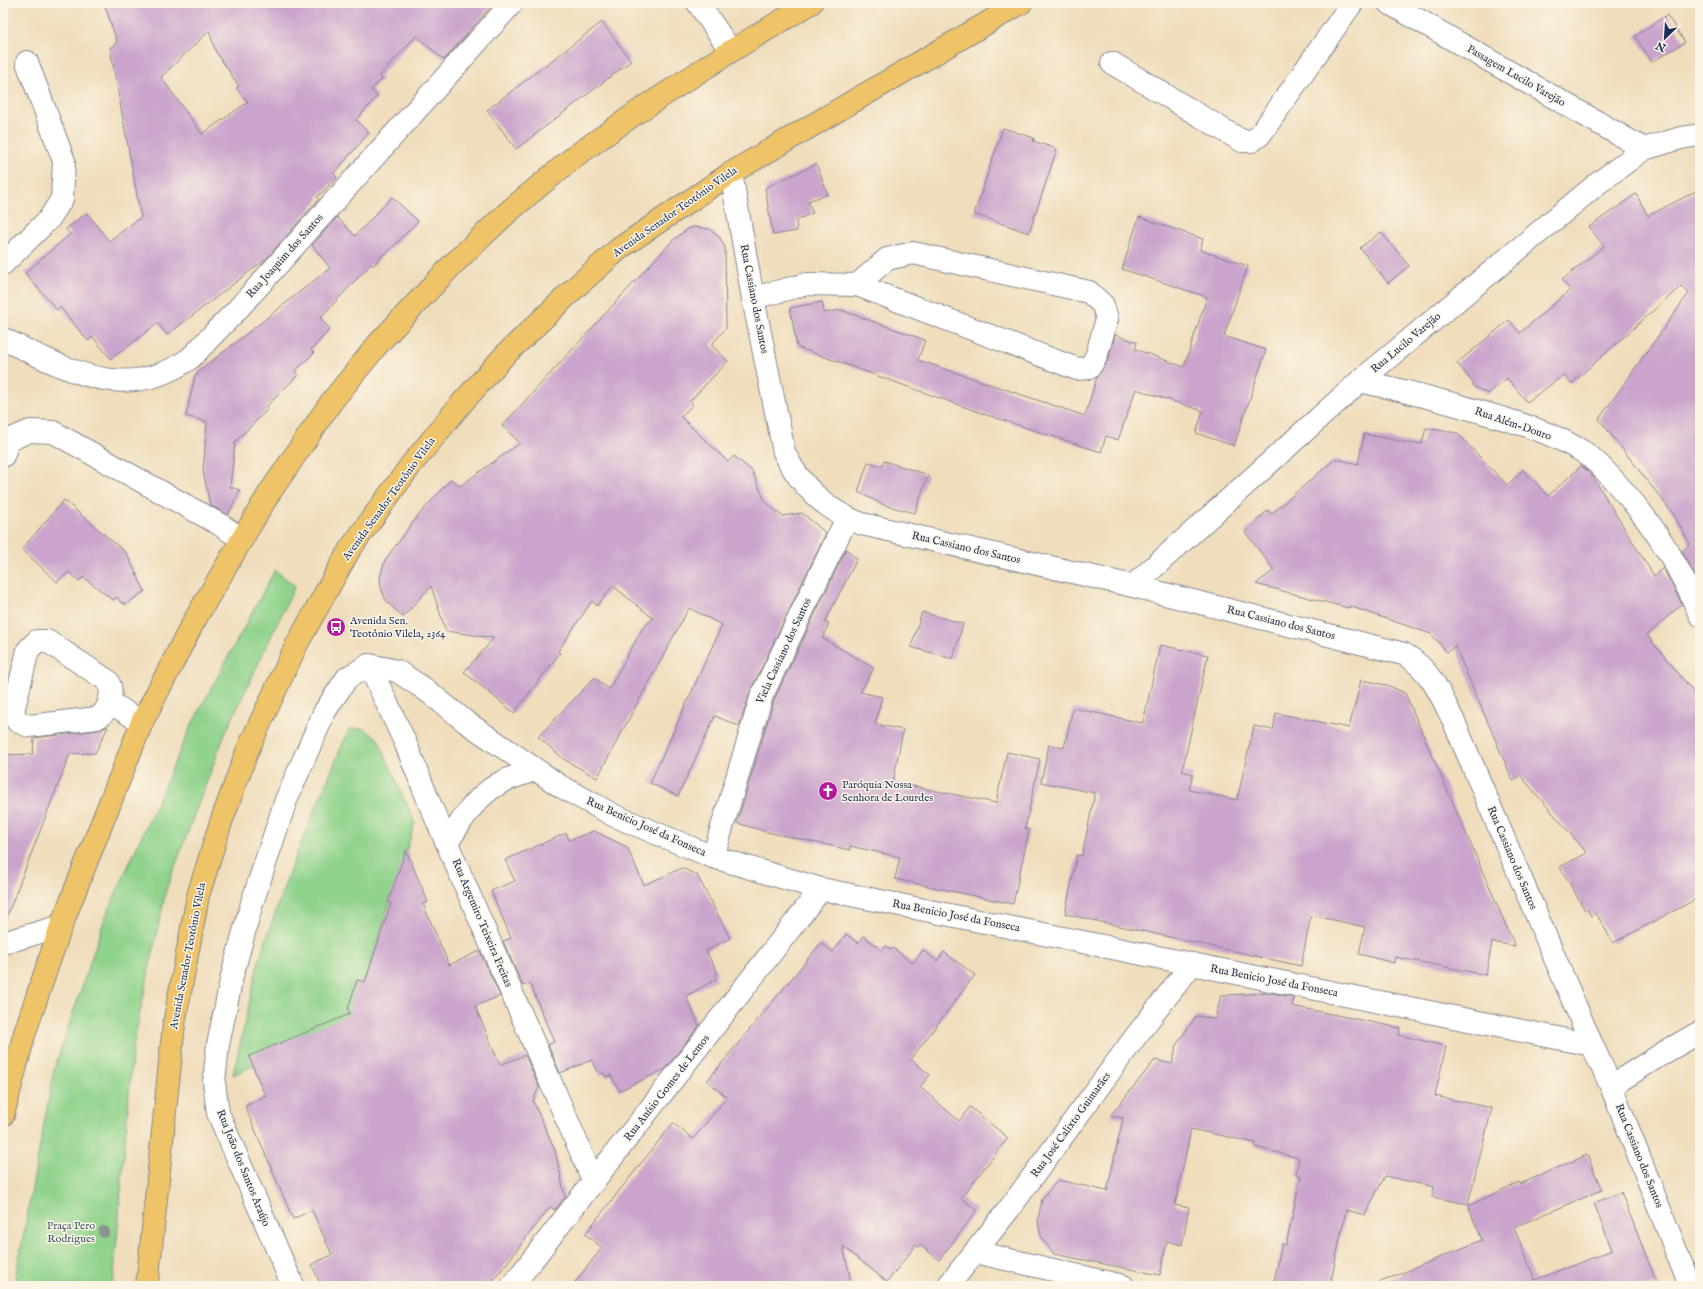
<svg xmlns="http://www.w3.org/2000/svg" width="1703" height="1289" font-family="'IM FELL English',serif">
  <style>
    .green { fill: #90d38c; stroke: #568175 }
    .building { fill: #caa4cc; fill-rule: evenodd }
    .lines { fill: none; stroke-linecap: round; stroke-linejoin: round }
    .minor-casing { stroke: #85868d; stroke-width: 24 }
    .major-casing { stroke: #85868d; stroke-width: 24 }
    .minor { stroke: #fff; stroke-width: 22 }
    .major { stroke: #efc469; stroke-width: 22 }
    .tree { fill: #8a948f }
    .labels { text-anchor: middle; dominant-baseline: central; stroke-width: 3; stroke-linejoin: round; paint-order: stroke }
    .street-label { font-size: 11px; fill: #1b2f5e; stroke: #fcf5e5 }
    .poi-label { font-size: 11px; fill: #1b2f5e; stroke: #fcf5e5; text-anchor: start }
    .park-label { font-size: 11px; fill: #38586a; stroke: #fcf5e5 }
  </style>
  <rect width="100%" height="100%" fill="#fcf5e5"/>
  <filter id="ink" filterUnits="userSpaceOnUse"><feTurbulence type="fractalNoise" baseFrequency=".025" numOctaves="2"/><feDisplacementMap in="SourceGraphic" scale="8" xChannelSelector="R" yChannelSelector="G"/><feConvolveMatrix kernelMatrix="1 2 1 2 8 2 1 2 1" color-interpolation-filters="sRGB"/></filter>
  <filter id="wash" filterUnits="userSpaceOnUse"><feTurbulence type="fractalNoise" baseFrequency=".012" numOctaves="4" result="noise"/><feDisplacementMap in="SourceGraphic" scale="16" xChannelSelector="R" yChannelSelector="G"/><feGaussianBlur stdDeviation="0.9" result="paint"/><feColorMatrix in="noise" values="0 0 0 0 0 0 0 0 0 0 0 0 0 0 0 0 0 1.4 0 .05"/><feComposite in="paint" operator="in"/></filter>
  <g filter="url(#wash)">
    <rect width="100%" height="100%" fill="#efddbc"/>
    <g class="green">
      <polygon points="275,570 295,586 224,736 166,890 133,1046 113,1286 14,1286 54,1070 105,918 192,724"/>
      <polygon points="349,729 365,729 378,739 415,823 352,1022 233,1075 259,960 291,867"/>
    </g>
    <g id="blocks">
      <g class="building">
        <path d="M104 3H494L444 60 416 36 380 76 382 79 371 90 378 96 356 120 369 133 334 173 337 178 317 197 319 199 266 259 167 335 158 323 111 359 93 337 88 341 60 307 57 310 25 273 70 234 66 229 87 213 109 241 141 217 110 48 117 42ZM209 31 216 52 239 86 236 88 248 102 202 134 161 77Z"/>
        <polygon points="1667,15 1685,42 1652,62 1635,36"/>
        <polygon points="602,22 631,61 516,149 487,110"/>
        <polygon points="1003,128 1034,138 1033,141 1057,149 1029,233 974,214"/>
        <polygon points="816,164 828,194 808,201 813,213 796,220 797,231 773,235 765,188"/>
        <polygon points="1700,189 1700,585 1682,551 1690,544 1674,515 1599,419 1689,293 1681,286 1571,384 1564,375 1527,402 1507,378 1488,394 1473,386 1473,383 1457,363 1509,320 1520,333 1570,290 1562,280 1604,246 1589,227 1636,194 1648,216"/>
        <polygon points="392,197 418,221 386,254 385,253 373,266 371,264 320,318 330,329 311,350 314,353 295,371 298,375 266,407 268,409 235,442 230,487 240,490 228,515 210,505 203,471 207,422 186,416 195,376 198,375 197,373 330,268 312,245 337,217 355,236"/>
        <polygon points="1139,217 1203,239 1200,250 1248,266 1224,336 1266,350 1234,446 1196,433 1203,411 1136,389 1118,440 1106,436 1101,452 987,415 797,347 790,308 822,302 824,313 841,310 925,340 918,360 1085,416 1097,377 1108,360 1115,335 1137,342 1135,349 1184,367 1207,297 1122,269"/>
        <polygon points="694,227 709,229 720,238 725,247 726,328 711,345 728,361 690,401 693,404 681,417 728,462 734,456 752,471 765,501 782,516 802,513 826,533 751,690 739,726 715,716 678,796 650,783 722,625 689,608 597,778 565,760 538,737 594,678 609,689 642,629 653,618 613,586 597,606 592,601 558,651 560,653 514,713 464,672 494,638 446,631 431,586 403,617 386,601 381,588 380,577 385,560 417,517 451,479 460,486 520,443 502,426 673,240 688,229"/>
        <polygon points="1381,232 1409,266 1388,283 1360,248"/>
        <polygon points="1426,428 1457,433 1507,485 1523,470 1548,496 1581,466 1591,474 1654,576 1663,568 1682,604 1647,635 1700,700 1700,897 1613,943 1596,913 1591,916 1587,909 1585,910 1560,867 1587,853 1520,775 1513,781 1455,646 1447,652 1431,634 1349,606 1348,608 1256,584 1274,570 1245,532 1268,510 1271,514 1335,459 1358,464 1364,434 1415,444 1416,443 1422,444"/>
        <polygon points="884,461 928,475 915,513 884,505 858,492 868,462 882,466"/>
        <polygon points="64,500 126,553 145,591 125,605 123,602 121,603 117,597 113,600 83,577 79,581 69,572 57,582 22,549"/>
        <polygon points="846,549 857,559 825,622 829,624 822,638 874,668 860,692 882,697 875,724 903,730 893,782 996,803 1007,752 1040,759 1025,829 1029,830 1013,904 895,879 900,857 850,846 850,850 767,832 737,823 774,700"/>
        <polygon points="922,612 963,624 953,659 911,647"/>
        <polygon points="1160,645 1208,655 1182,771 1193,774 1189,790 1237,800 1254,726 1273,730 1276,713 1349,728 1361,680 1387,685 1405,693 1515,946 1492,942 1486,975 1395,957 1394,963 1359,954 1365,927 1311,915 1301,966 1065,914 1077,855 1082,856 1095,793 1041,782 1049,745 1064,748 1073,708 1143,723"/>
        <polygon points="106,727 108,727 95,753 70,754 5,921 3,920 3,755 33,754 34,738 98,730"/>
        <polygon points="594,831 627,847 644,885 682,868 697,875 730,938 706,951 718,973 715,975 717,979 686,996 699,1026 665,1069 619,1091 611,1075 606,1077 604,1073 600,1075 592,1060 560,1073 548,1045 554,1042 530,983 523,986 503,941 511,938 491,891 515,881 505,860 566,833 569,840"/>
        <polygon points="406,850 428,902 423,904 449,965 480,951 500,996 475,1006 500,1065 525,1055 539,1087 533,1101 555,1150 565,1197 555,1210 550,1207 489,1286 321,1286 312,1264 332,1255 312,1210 293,1219 245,1106 265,1096 249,1056 350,1014 348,1009 357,980 365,982 391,903 388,902"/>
        <polygon points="846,934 858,943 864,936 882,951 886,946 891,950 893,948 913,963 923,950 937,961 944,952 975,975 911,1059 930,1075 920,1087 959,1121 970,1107 1008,1138 961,1198 977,1210 953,1242 939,1260 920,1245 918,1247 916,1245 887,1282 843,1246 852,1286 572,1286 602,1248 585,1234 673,1123 693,1139 727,1097 707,1081 821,943 833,952"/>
        <polygon points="1272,993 1294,997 1292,1006 1400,1028 1399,1035 1446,1046 1435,1096 1492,1108 1468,1204 1432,1197 1434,1187 1385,1176 1365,1215 1346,1210 1330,1286 1273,1286 1282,1244 1286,1245 1301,1176 1296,1175 1299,1158 1255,1147 1256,1143 1191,1129 1175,1205 1189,1208 1182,1245 1167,1241 1160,1275 1054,1254 1042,1239 1039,1228 1038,1220 1042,1199 1058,1180 1107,1191 1123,1118 1110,1116 1155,1060 1172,1064 1177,1044 1196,1016 1215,1019 1221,995"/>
        <polygon points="1587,1155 1602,1190 1514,1227 1535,1280 1612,1250 1594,1203 1621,1192 1658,1286 1371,1286 1482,1240 1468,1206 1519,1182 1520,1184"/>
      </g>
    </g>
  </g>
  <g filter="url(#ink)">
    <use href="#blocks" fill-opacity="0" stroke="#85868d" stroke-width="1"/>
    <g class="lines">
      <defs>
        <g id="minor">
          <polyline points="698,3 731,51"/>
          <polyline points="1389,3 1644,149"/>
          <polyline points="1112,63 1242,141 1252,141 1260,135 1352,3"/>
          <path d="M731 173 753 298 784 452C799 485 828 512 862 524L1133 586 1404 654C1431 670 1441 695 1454 722L1592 1045 1611 1086 1690 1286"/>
          <polyline points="3,264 49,219 62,199 64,161 27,62"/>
          <polyline points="753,298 807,284 857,285 1077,369 1089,368 1096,357 1107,319 1103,305 1089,292 913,253 887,259 857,285"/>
          <path d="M3 339C66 368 123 405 189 359 194 355 199 349 204 344 214 333 225 322 236 311L512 3"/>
          <path d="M1360 381C1401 390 1441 400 1481 412 1516 422 1554 433 1585 453 1598 462 1608 474 1618 485 1653 523 1680 567 1700 615"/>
          <polyline points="3,456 9,440 30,431 53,432 219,524 242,539"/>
          <polyline points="1133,586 1360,381 1597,184 1644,149 1681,138 1700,135"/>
          <path d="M37 641H47L108 681C114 693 109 712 97 718L29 726 17 721 13 712 28 650Z"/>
          <polyline points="369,665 397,671 426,690 466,722 560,786 615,816 713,857 821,889 1592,1045"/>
          <polyline points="369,665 405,742 429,802 594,1182"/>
          <polyline points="109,702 142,722"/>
          <path d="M447 843C462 820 475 797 500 783 511 777 524 774 535 770"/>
          <polyline points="713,857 762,695 847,518"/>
          <polyline points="3,943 61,926"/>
          <polyline points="1611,1086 1665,1052 1700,1032"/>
          <polyline points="975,1252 1123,1286"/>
          <polyline points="293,1286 218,1113 214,1082 218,1045 232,976 252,903 286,800 325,711 347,678 369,665"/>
          <polyline points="512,1286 821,889"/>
          <polyline points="948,1286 1009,1209 1136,1036 1192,964"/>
        </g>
        <g id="major">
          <polyline points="3,1115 25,1032 61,926 142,722 193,623 242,539 270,492 332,401 378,344 453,264 508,212 574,157 636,113 731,51 811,3"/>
          <polyline points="147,1286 174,1024 198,896 220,825 248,749 297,644 350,549 411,465 461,404 504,356 577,286 620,248 731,173 1021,3"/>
        </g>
      </defs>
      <use href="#minor" class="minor-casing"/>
      <use href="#major" class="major-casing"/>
      <use href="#minor" class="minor"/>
      <use href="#major" class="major"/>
    </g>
    <circle class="tree" cx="104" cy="1232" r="6"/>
  </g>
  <defs>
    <symbol id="bus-disc" viewBox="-11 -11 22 22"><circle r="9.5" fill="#b5179e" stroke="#fcf5e5"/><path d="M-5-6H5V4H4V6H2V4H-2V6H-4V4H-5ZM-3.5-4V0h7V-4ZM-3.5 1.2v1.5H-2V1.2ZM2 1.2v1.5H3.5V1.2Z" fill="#fff"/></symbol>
    <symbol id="church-disc" viewBox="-11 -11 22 22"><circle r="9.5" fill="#b5179e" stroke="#fcf5e5"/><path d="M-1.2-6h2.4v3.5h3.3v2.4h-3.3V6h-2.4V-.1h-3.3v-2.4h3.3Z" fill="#fff"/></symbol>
  </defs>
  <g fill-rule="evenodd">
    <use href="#bus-disc" x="325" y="616" width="22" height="22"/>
    <use href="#church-disc" x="817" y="780" width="22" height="22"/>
  </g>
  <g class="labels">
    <g class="street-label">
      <text transform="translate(1516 76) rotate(30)">Passagem Lucilo Varejão</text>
      <text transform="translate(675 212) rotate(-35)">Avenida Senador Teotônio Vilela</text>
      <text transform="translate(285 256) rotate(-48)">Rua Joaquim dos Santos</text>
      <text transform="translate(754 299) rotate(79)">Rua Cassiano dos Santos</text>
      <text transform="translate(1406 343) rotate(-40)">Rua Lucilo Varejão</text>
      <text transform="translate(1513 424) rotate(19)">Rua Além-Douro</text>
      <text transform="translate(389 499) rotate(-54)">Avenida Senador Teotônio Vilela</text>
      <text transform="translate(966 548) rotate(13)">Rua Cassiano dos Santos</text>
      <text transform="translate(1281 623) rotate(14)">Rua Cassiano dos Santos</text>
      <text transform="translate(784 651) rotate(-65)">Viela Cassiano dos Santos</text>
      <text transform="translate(646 827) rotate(24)">Rua Benicio José da Fonseca</text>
      <text transform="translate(1512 858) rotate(67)">Rua Cassiano dos Santos</text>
      <text transform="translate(956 916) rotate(11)">Rua Benicio José da Fonseca</text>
      <text transform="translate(482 923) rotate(67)">Rua Argemiro Teixeira Freitas</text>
      <text transform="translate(188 956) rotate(-79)">Avenida Senador Teotônio Vilela</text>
      <text transform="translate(1274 981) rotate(11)">Rua Benicio José da Fonseca</text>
      <text transform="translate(667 1088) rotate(-52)">Rua Anísio Gomes de Lemos</text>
      <text transform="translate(1071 1125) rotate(-54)">Rua José Calixto Guimarães</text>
      <text transform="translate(1639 1156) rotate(68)">Rua Cassiano dos Santos</text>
      <text transform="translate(243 1168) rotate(68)">Rua João dos Santos Araújo</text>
    </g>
    <g class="poi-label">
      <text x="350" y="621">Avenida Sen.<tspan x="350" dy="13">Teotônio Vilela, 2364</tspan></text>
      <text x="842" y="785">Paróquia Nossa<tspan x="842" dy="13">Senhora de Lourdes</tspan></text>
    </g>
    <g class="park-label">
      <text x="71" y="1226">Praça Pero<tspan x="71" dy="13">Rodrigues</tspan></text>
    </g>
  </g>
  <rect width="1703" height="1289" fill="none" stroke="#fcf5e5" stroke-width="16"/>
  <g transform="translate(1665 38) rotate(205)" stroke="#fcf5e5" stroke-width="3" paint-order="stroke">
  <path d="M0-3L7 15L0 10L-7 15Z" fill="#1b2f5e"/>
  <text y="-6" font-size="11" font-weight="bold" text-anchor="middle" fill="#1b2f5e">N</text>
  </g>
</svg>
